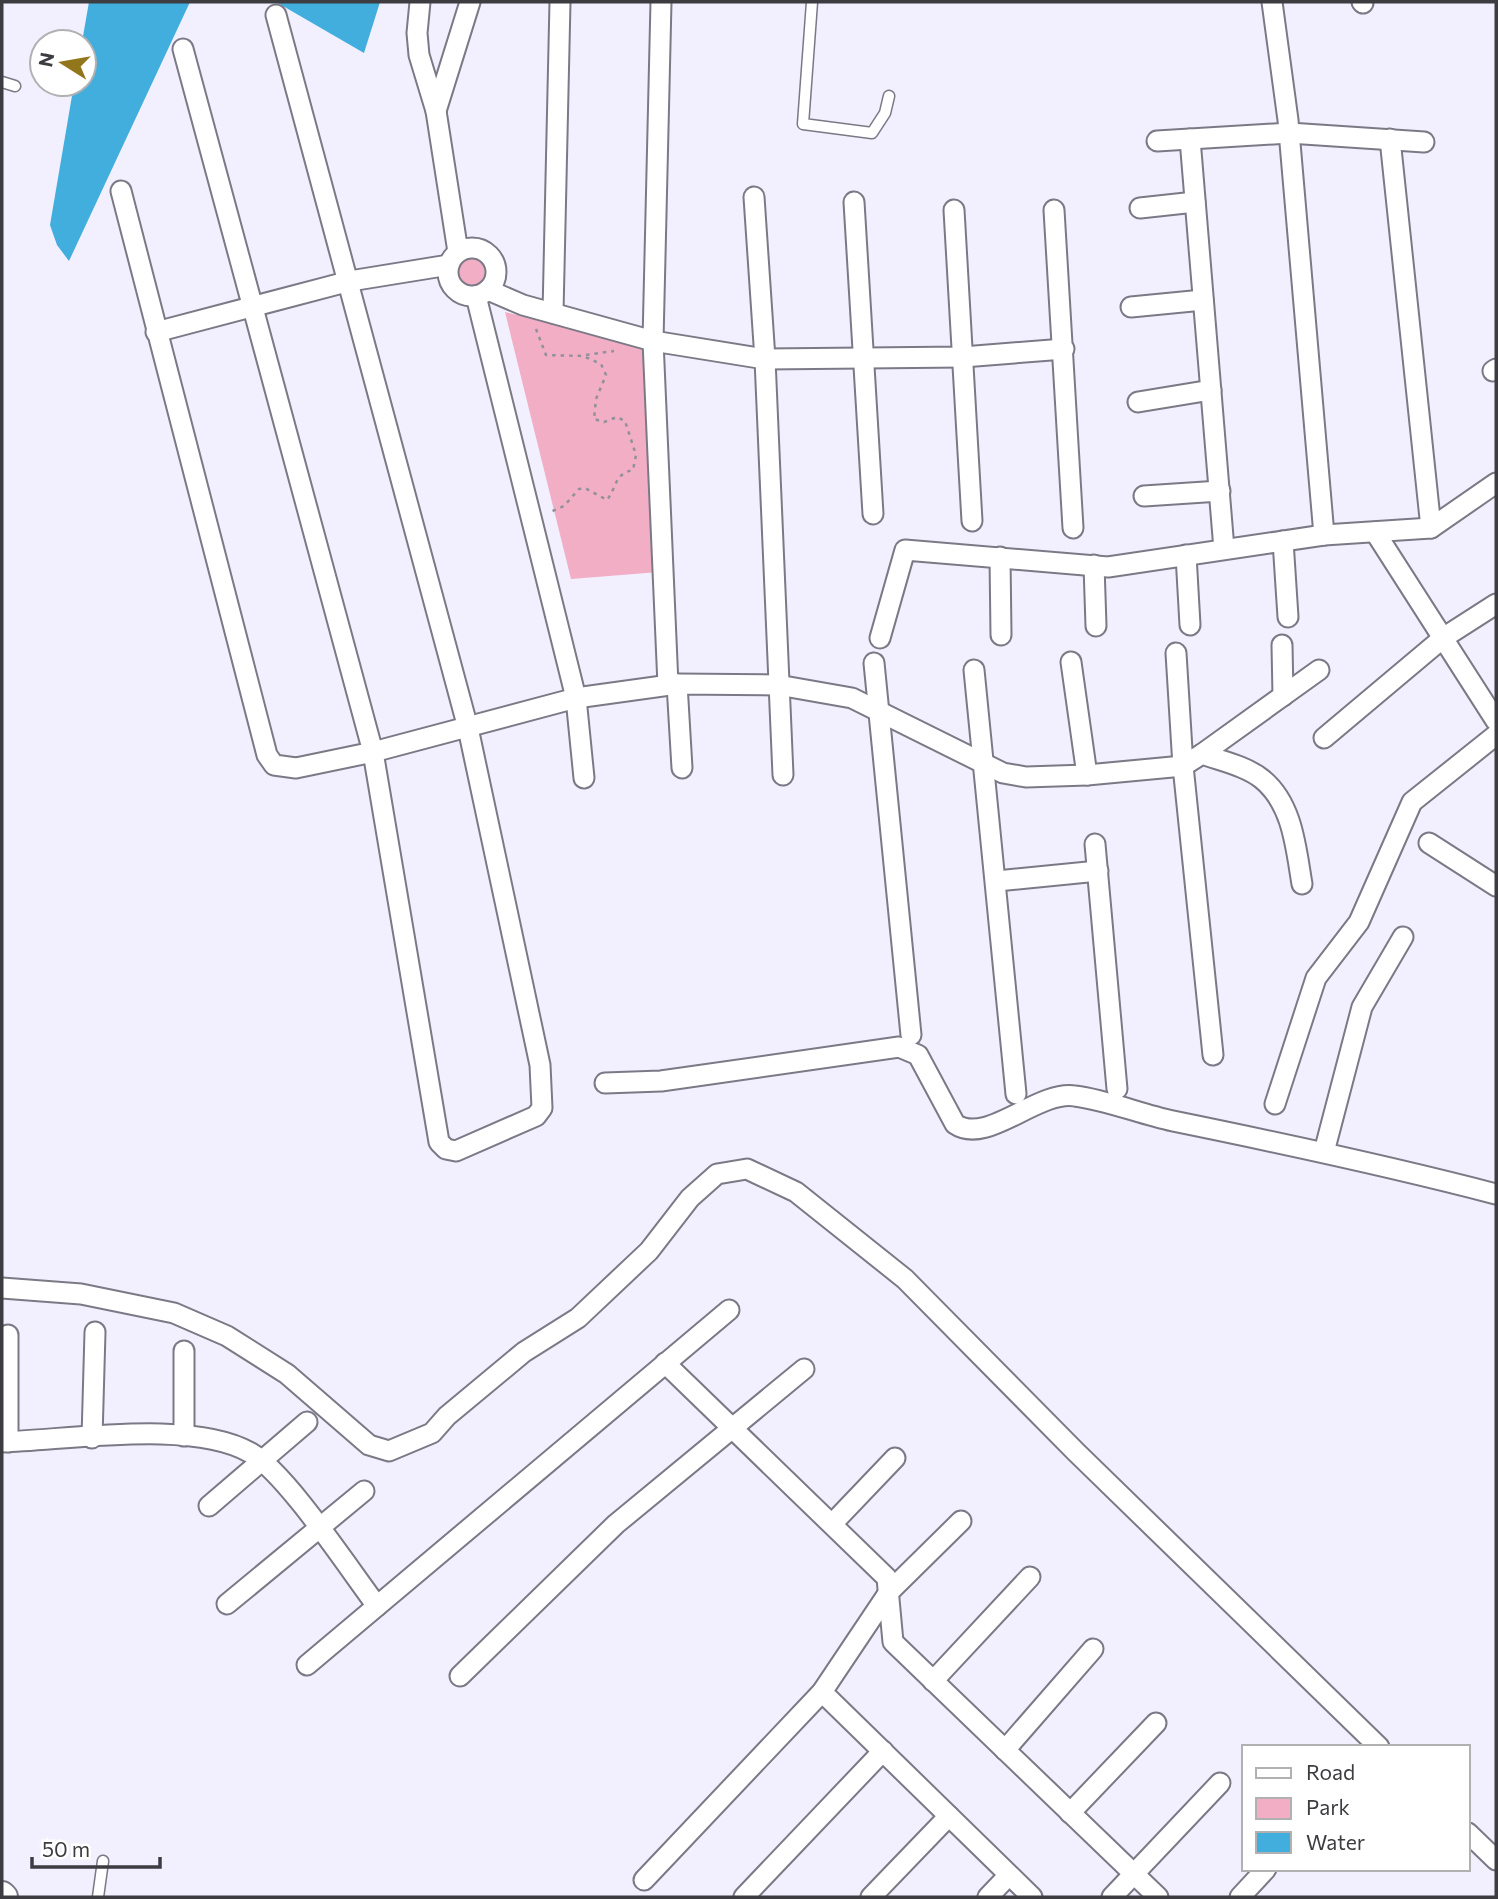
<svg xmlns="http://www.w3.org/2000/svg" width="1498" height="1899" font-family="Commissioner,sans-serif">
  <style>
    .green { fill: #f1aec5 }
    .water { fill: #41aedd }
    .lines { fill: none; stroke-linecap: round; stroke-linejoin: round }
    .lane-casing { stroke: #7c7986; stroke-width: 13 }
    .street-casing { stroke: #7c7986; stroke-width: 23 }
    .secondary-casing { stroke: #7c7986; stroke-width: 30 }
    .path { stroke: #929099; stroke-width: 2.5; stroke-dasharray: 3.5 5; stroke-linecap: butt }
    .lane { stroke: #fff; stroke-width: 10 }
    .street { stroke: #fff; stroke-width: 19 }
    .secondary { stroke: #fff; stroke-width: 26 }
  </style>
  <rect width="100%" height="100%" fill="#f2effe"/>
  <g class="green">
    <circle cx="472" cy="272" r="13"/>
    <polygon points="505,312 644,345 659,572 571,579"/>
  </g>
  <g class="water">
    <polygon points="89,2 190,2 69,261 57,245 50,225 74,84 84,84 82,42"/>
    <polygon points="276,2 380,2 364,53"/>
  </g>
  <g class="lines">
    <defs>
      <g id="lane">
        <polyline points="812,2 803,124 872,133 885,113 889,96"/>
        <polyline points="2,82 15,86"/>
        <polyline points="98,1897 103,1861"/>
      </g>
      <g id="street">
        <polyline points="420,2 417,33 419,55 436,111 458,252"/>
        <polyline points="661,2 653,341 668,685"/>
        <polyline points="1272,2 1288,120 1324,535"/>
        <polyline points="1362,2 1363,3"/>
        <polyline points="183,49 373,752 439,1142 446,1149 456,1151 536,1116 542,1108 540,1065 468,728 276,15"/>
        <polyline points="436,111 470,2"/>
        <polyline points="1190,139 1224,549"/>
        <polyline points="1390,139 1431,528"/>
        <polyline points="1157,141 1289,133 1424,142"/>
        <path d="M121 191 267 755 274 765 296 768 373 752 576 698 677 684 778 685 852 698 1003 773 1026 777 1087 775 1183 766 1202 754C1221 761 1246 766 1262 779 1293 804 1296 849 1302 884"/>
        <polyline points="754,197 765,359 783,775"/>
        <polyline points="854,202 873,514"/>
        <polyline points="1140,208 1195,202"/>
        <polyline points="954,210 972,521"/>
        <polyline points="1054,210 1073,528"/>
        <circle cx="472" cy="272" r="24"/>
        <polyline points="488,290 523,305 653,341 765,359 963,357 1064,349"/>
        <polyline points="476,296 576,698 584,778"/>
        <polyline points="1131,307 1203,300"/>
        <polyline points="553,313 560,2"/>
        <polyline points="156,332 350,281 449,265"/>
        <polyline points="1493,371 1496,369"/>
        <polyline points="1138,402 1211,390"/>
        <polyline points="1144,496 1220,491"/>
        <polyline points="1375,532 1496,721"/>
        <polyline points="1283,541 1288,617"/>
        <polyline points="1186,555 1190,625"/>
        <polyline points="1000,557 1001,635"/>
        <polyline points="1094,565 1096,626"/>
        <polyline points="880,638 905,550 1108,567 1324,535 1431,528 1496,483"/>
        <polyline points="1282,645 1283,696"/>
        <polyline points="1176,653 1183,766 1213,1055"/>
        <polyline points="1071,662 1087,775"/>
        <polyline points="874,663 911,1035"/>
        <polyline points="974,670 1016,1094"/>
        <polyline points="677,684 682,768"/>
        <polyline points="1324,738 1443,638 1496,604"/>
        <polyline points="1202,754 1319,670"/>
        <polyline points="1429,843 1496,886"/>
        <polyline points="1095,844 1117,1089"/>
        <polyline points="997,881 1098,871"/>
        <path d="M605 1083 661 1081 899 1047 918 1055 955 1124C987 1146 1037 1090 1075 1096 1107 1100 1140 1114 1173 1121 1281 1143 1389 1166 1496 1194"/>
        <polyline points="1275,1104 1316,978 1359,922 1412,802 1496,735"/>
        <polyline points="1324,1152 1362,1007 1403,937"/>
        <polyline points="2,1288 81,1294 174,1313 227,1336 287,1374 369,1445 389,1451 432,1433 447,1416 524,1352 578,1318 649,1251 690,1198 717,1174 747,1169 796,1192 905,1279 1076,1452 1379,1747"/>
        <polyline points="8,1335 8,1442"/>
        <polyline points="184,1351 184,1436"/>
        <polyline points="665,1363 887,1578 893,1642 1158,1897"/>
        <polyline points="92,1438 95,1332"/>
        <path d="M2 1442C69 1440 193 1419 251 1453 287 1474 349 1569 377 1606"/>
        <polyline points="209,1506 307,1422"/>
        <polyline points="832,1524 895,1458"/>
        <polyline points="227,1604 364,1491"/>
        <polyline points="307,1665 729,1310"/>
        <polyline points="460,1676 616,1524 804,1369"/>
        <polyline points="933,1681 1030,1577"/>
        <polyline points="822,1692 1032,1897"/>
        <polyline points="1005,1750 1093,1649"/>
        <polyline points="1070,1813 1156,1723"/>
        <polyline points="1468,1833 1496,1860"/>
        <polyline points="644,1880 822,1692 889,1592 961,1521"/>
        <polyline points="744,1897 883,1751"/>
        <polyline points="871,1897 949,1816"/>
        <polyline points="988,1897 1009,1875"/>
        <polyline points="1112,1897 1220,1783"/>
        <polyline points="1240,1897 1266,1869"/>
      </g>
      <polyline id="secondary" points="2,1895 4,1897"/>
    </defs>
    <use href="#lane" class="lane-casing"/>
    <use href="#street" class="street-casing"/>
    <use href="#secondary" class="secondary-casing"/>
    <g class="path">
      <path d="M536 329 546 355 583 356 601 364 606 375 596 399 594 419 604 422 617 417 625 421 636 455 633 470C614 474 617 487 607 500L585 488 579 489 564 506 548 513"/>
      <polyline points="586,355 614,351"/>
    </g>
    <use href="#lane" class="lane"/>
    <use href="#street" class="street"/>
    <use href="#secondary" class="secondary"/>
  </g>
  <rect width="1498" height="1899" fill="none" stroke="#3d3c41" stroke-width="7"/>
  <rect x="1242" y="1745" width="228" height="126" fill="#ffffff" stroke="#b1b1b3" stroke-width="2"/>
  <rect x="1256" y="1768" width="35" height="10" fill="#ffffff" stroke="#b1b1b3" stroke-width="2"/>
  <text x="1306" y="1780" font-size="21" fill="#3d3c41">Road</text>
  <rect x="1256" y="1798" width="35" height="21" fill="#f1aec5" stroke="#b1b1b3" stroke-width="2"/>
  <text x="1306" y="1815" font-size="21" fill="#3d3c41">Park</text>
  <rect x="1256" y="1832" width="35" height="21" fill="#41aedd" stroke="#b1b1b3" stroke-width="2"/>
  <text x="1306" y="1850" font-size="21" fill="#3d3c41">Water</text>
  <g transform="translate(63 63) rotate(281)"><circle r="33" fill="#ffffff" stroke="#b1b1b3" stroke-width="2"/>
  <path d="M0-5L12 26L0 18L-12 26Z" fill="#91761c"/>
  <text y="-10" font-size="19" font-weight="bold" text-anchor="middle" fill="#3d3c41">N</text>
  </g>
  <path d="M32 1857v10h128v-10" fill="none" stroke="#3d3c41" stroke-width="3.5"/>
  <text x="42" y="1857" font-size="21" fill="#3d3c41" stroke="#ffffff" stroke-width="5" paint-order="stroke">50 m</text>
</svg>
